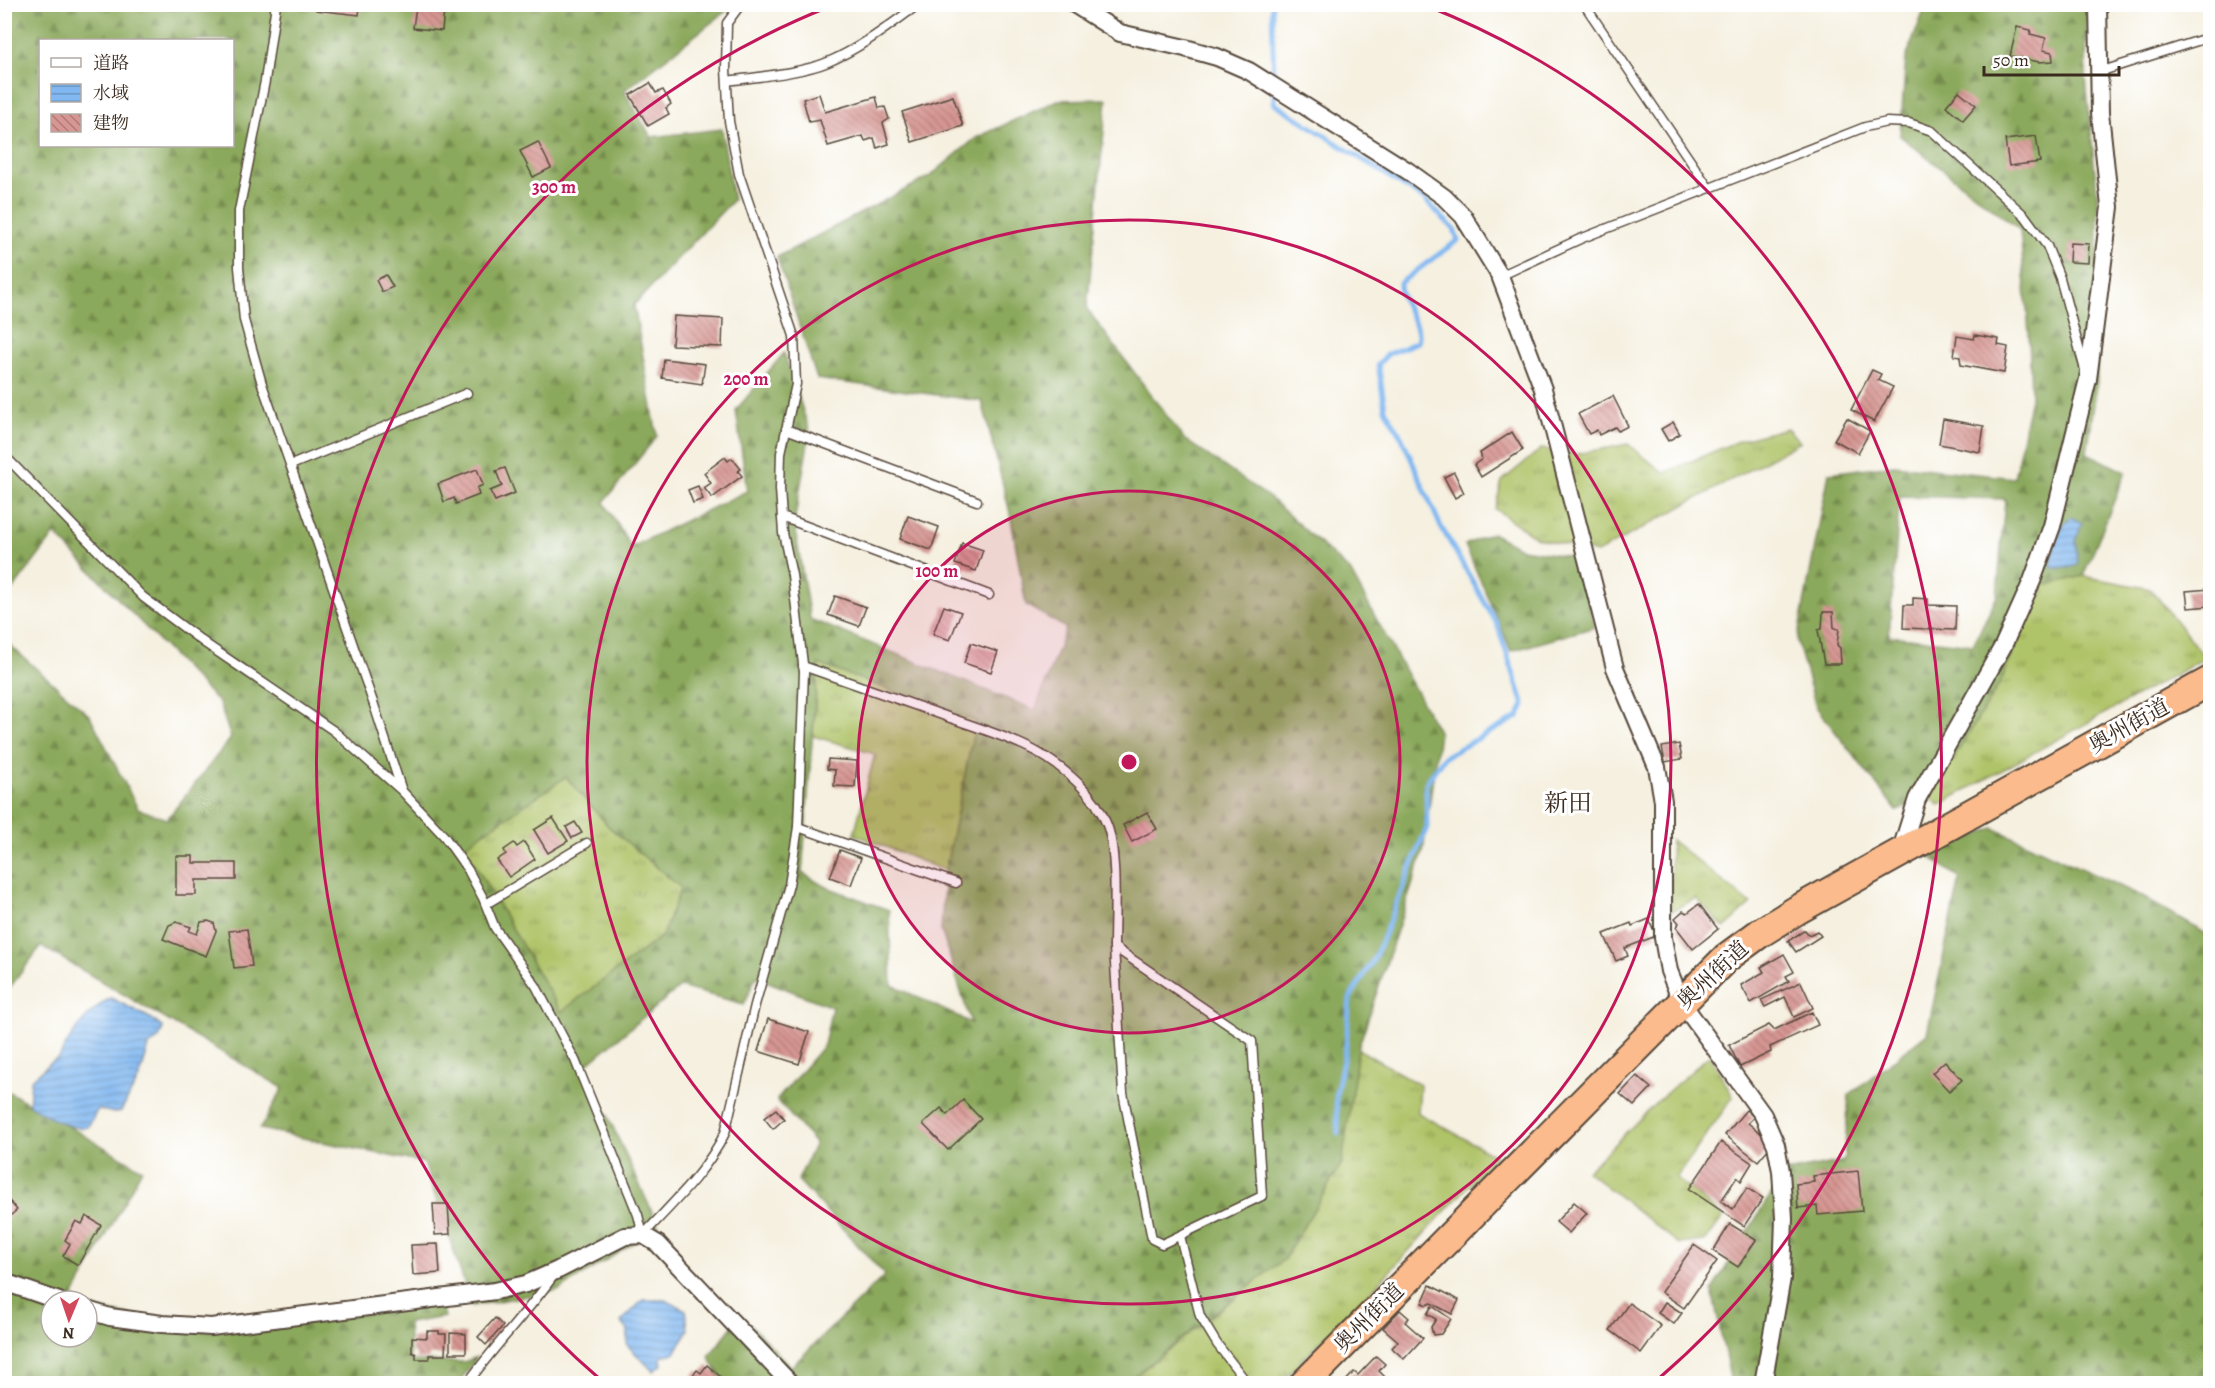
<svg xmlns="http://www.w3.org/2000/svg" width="2215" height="1388" font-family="Alegreya,'Noto Serif JP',serif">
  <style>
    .grass { fill: url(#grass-tufts); stroke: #757642; stroke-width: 1.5 }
    .forest { fill: url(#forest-firs); stroke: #636a3d; stroke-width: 1.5; fill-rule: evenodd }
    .water { fill: url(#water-rules); stroke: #5e7188; stroke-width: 1.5 }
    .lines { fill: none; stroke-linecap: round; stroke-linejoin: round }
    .stream { stroke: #81b8f1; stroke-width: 5 }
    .building { fill: url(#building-back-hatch) }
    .lane-casing { stroke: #57483b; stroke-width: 11 }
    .street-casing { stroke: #57483b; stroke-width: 20 }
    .highway-casing { stroke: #57483b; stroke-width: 32 }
    .lane { stroke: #fff; stroke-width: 8 }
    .street { stroke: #fff; stroke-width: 16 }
    .highway { stroke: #fbbb8c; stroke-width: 28 }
    .ring { fill: none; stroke: #c2185b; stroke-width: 3 }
    .labels { text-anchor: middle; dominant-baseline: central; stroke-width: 6; stroke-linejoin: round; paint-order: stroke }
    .street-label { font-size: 22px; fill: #3b2a1e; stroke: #fff }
    .neighbourhood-label { font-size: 24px; fill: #3b2a1e; stroke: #fff }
    .centre { fill: #c2185b; stroke: #fff; stroke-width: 3 }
    .ring-label { font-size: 18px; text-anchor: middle; font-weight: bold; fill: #c2185b; stroke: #fff; stroke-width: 6; stroke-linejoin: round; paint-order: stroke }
  </style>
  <defs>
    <pattern id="grass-tufts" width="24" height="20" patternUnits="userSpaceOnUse" patternTransform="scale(1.5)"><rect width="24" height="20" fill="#afc367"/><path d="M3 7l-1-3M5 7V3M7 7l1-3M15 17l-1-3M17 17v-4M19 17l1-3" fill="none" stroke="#909f54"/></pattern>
    <pattern id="forest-firs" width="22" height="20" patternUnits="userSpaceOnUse" patternTransform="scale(1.5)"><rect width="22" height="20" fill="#8ba95c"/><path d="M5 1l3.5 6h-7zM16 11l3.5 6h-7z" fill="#738a4b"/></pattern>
    <pattern id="water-rules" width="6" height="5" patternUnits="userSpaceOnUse" patternTransform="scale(1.5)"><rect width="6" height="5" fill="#81b8f1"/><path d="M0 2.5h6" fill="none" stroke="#6b96c3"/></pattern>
    <pattern id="building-back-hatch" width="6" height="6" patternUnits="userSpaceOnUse" patternTransform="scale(1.5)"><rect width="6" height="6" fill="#d79693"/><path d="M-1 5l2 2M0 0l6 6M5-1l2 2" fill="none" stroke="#b07b77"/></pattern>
  </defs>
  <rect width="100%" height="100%" fill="#fff"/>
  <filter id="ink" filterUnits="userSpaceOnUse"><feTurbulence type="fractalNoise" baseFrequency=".0167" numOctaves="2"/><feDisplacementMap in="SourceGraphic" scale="12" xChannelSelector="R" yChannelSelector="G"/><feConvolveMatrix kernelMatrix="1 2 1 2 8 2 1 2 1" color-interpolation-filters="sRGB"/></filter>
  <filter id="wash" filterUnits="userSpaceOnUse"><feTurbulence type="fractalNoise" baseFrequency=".008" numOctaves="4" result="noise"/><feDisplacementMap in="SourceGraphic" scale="24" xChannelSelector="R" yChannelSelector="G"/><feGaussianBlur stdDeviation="1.35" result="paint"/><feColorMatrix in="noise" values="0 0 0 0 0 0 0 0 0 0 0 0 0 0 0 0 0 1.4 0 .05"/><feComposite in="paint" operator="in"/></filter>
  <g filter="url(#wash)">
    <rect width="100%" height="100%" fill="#f5f0e0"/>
    <g class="grass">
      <polygon points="1787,428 1800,442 1597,553 1537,538 1495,509 1502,481 1541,449 1577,454 1628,444 1664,473 1738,441"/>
      <polygon points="2083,576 2151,589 2205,658 1939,805 1930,797 2001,681 2042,586"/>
      <polygon points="818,664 976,721 945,871 854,834 875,754 813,736"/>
      <polygon points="566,776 609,827 682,888 662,936 561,1012 464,846"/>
      <polygon points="1671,840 1751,904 1724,928 1696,898 1671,912"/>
      <polygon points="1358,1049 1420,1085 1418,1113 1496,1156 1378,1284 1280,1383 1125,1384 1284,1259 1342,1163"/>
      <polygon points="1710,1055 1733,1097 1676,1178 1723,1217 1706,1241 1679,1244 1587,1171 1663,1096"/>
    </g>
    <g class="forest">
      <path d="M5 5H734L624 91 651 137 722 129 733 200 634 305 657 436 604 502 631 547 747 491 736 410 784 353 810 432 794 523 810 619 1035 710 1066 628 1026 605 1010 513 982 401 817 379 777 257 929 177 976 138 1058 100 1107 99 1087 309 1184 439 1270 498 1350 571 1439 733 1423 852 1358 1049 1342 1163 1284 1259 1125 1383H722L709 1356 741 1315 791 1367 885 1275 798 1180 815 1143 777 1100 824 1045 832 1007 756 977 744 1004 680 987 585 1066 659 1227 559 1290 472 1306 424 1163 260 1129 283 1088 41 946 5 994V641L90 716 138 809 167 819 231 738 219 703 55 534 5 600ZM40 40H232V146H40ZM818 664 976 721 945 871 941 930 971 1023 892 985 889 910 824 886 802 873ZM566 777 609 827 681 888 662 936 561 1012 464 846Z"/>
      <path d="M1926 5H2087L2086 78 2098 205 2097 383 2087 453 2126 472 2083 576 2042 586 2001 681 1930 797 1897 811 1816 707 1797 641 1829 473 1894 465 2014 478 2031 398 2029 333 2020 230 1900 136 1906 58ZM1900 496 2005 499 1997 596 1973 645 1889 636Z"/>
      <polygon points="1492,533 1522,549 1578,558 1595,627 1511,651 1465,545"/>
      <polygon points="1993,828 2139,895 2210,936 2210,1383 1731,1383 1712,1290 1766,1202 1787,1172 1844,1161 1849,1095 1927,1033 1960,879 1929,856"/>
      <polygon points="4,1089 142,1169 73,1297 77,1301 51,1301 51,1337 87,1337 87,1307 210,1331 440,1305 445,1317 408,1323 410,1361 464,1362 477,1357 459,1383 5,1383"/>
    </g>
    <g class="water">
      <path d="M2071 517 2082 523 2076 540 2078 565 2068 568H2051C2054 551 2056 527 2071 517Z"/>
      <path d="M111 998 152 1019 163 1028 159 1038 149 1046 140 1076 121 1111 114 1113 98 1109 88 1127C69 1131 45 1114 29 1105L31 1079C42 1072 48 1062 59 1058 68 1038 91 1007 111 998Z"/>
      <polygon points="643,1300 665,1300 686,1310 688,1330 675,1353 661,1357 662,1365 653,1371 627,1345 628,1330 621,1322"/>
    </g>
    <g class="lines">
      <g class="stream">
        <polyline points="1272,4 1274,83"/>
        <path d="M1274 92V103L1424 199 1454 229 1458 240 1400 283C1399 306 1421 320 1418 342L1388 354 1378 364 1385 409 1402 438 1440 525 1497 624 1524 705 1518 717 1444 757 1426 783 1427 827 1375 957 1350 998 1346 1045 1336 1095 1338 1133"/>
      </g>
    </g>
    <g id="blocks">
      <g class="building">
        <polygon points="369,4 369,8 360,7 359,15 316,10 317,5"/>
        <polygon points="416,6 444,10 442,31 413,28"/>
        <polygon points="2017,27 2031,30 2030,34 2046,38 2043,50 2052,52 2053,61 2039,62 2010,56"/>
        <polygon points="650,83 656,93 663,90 671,104 666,108 669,114 648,126 630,95"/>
        <polygon points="1959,91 1976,105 1963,120 1946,106"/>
        <polygon points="819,94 825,112 876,97 879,108 885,107 889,119 883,123 889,144 877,148 874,138 865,141 863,136 828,146 820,120 809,122 803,99"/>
        <polygon points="953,96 963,126 912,142 902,112"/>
        <polygon points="2036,136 2040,162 2009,166 2005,140"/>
        <polygon points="538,142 551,168 533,177 520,151"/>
        <polygon points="2070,243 2089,244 2088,263 2069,262"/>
        <polygon points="386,275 393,287 382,292 376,280"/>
        <polygon points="674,316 723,319 722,347 672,345"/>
        <polygon points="1975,335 1999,339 1998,345 2008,347 2004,373 1961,365 1960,357 1954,356 1957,336 1974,339"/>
        <polygon points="664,359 705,364 702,384 662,378"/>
        <polygon points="1872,370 1881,374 1878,380 1893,387 1874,422 1851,410"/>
        <polygon points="1613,396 1628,426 1618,431 1615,427 1599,435 1597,430 1589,434 1578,414"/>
        <polygon points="1847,418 1870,431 1858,453 1834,440"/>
        <polygon points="1943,419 1984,426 1980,452 1939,444"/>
        <polygon points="1673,422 1680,434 1668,441 1661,429"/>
        <polygon points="1512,432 1523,450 1481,477 1474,465 1482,459 1480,453"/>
        <polygon points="725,457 728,461 732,458 741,469 738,471 742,476 712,498 704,488 711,483 704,473"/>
        <polygon points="505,468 515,493 495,501 490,491 502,486 496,471"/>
        <polygon points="477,469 483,485 477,488 479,495 456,504 454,498 444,502 438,484"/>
        <polygon points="1454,472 1464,493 1455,498 1444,477"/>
        <polygon points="698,486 703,499 693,503 688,490"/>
        <polygon points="908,516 939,527 931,550 900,539"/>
        <polygon points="962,543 983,550 976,571 955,564"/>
        <polygon points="2210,589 2210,606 2188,608 2186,591"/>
        <polygon points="835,596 866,607 859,626 828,615"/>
        <polygon points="1913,598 1928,599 1928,605 1956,606 1955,630 1903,628 1904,605 1913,605"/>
        <polygon points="944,606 961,612 950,640 933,634"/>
        <polygon points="1823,612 1833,612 1834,628 1839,629 1837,645 1840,648 1841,664 1824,664 1818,630 1822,629"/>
        <polygon points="971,643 998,652 991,672 964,663"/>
        <polygon points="1679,744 1682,759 1665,762 1662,747"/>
        <polygon points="828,759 857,761 855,787 834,786 835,770 827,769"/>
        <polygon points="1147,812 1157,829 1132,842 1123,825"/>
        <polygon points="553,818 568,841 548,853 534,830"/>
        <polygon points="575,822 582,833 572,838 566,827"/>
        <polygon points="524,842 535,859 509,877 497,860 506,854 504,850 514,843 517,847"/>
        <polygon points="840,850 861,858 851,885 830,877"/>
        <polygon points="176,856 193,856 193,863 236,863 236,880 196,880 196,895 176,895"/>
        <polygon points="1699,904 1718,929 1693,949 1676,927 1679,923 1675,918 1683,911 1687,913"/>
        <polygon points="1649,919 1656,936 1625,948 1628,956 1616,961 1604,934 1631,923 1632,926"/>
        <polygon points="208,921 214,923 216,931 206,956 163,939 169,925 176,922 191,927 189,931 197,934 201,922"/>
        <polygon points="247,929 252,966 234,968 229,931"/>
        <polygon points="1805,930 1809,935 1817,931 1821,936 1796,952 1788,941"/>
        <polygon points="1784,954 1794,972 1786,976 1789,981 1751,1003 1741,985 1764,972 1761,967"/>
        <polygon points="1801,982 1813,1008 1794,1017 1785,997 1765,1007 1761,1000"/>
        <polygon points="1812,1012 1818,1025 1770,1047 1771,1052 1740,1067 1729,1045 1769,1025 1774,1030"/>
        <polygon points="768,1019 809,1032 799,1064 758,1051"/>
        <polygon points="1945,1061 1962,1080 1949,1091 1932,1073"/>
        <polygon points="1637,1076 1651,1088 1634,1106 1620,1094"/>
        <polygon points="963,1100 981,1119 948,1150 923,1124 941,1108 947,1115"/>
        <polygon points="776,1109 784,1119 773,1129 764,1118"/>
        <polygon points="1746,1110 1754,1117 1748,1123 1763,1135 1769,1148 1758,1161 1725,1135"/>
        <polygon points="1721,1142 1752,1163 1741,1181 1737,1177 1721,1201 1733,1209 1747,1188 1763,1198 1744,1226 1689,1189"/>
        <polygon points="1858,1171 1862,1211 1818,1215 1817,1206 1798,1208 1796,1184 1814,1182 1813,1176"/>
        <polygon points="4,1195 17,1210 4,1221"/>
        <polygon points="1574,1202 1587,1213 1569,1233 1556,1222"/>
        <polygon points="433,1204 448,1204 450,1234 435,1235"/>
        <polygon points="86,1216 101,1225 78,1265 63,1256 70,1244 65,1240 76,1221 82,1224"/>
        <polygon points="1730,1224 1756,1240 1738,1267 1713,1251"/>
        <polygon points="438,1244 440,1273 413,1275 411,1245"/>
        <polygon points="1694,1245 1717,1261 1684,1308 1661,1292"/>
        <polygon points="1430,1285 1459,1300 1452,1314 1431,1303 1427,1305 1422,1303"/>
        <polygon points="1665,1302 1682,1313 1674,1324 1658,1313"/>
        <polygon points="1629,1303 1661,1326 1641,1353 1610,1330"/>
        <polygon points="1432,1306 1451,1319 1441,1334 1433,1335 1431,1327 1436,1319 1427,1314"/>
        <polygon points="1400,1310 1409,1318 1405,1322 1423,1338 1404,1359 1392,1348 1398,1341 1383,1328"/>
        <polygon points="495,1318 503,1326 486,1345 478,1337"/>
        <polygon points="427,1331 439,1331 439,1334 446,1334 445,1355 429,1355 429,1359 416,1359 416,1354 412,1352 412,1337 427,1338"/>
        <polygon points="450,1333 466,1334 466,1353 450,1353"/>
        <polygon points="1376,1356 1385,1364 1379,1371 1386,1378 1381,1384 1343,1384 1354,1372 1358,1375"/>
        <polygon points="707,1365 729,1384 686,1384 697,1370 701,1373"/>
      </g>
    </g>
  </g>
  <g filter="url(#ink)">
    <use href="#blocks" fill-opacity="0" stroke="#57483b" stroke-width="1.5"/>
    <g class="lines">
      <defs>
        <g id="lane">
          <polyline points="276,4 265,81 239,211 239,267 244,320 262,384 374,705 402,791"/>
          <polyline points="1584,4 1708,187"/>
          <polyline points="2099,72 2210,37"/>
          <path d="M727 81C756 77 802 73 828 62 861 48 890 25 919 4"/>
          <polyline points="1500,276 1580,239 1865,127 1887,122 1909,123 1932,131 2025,216 2047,246 2060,278 2085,370"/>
          <polyline points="786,429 977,501"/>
          <polyline points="4,455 143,597 206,644 334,731 402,791 444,836 468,870 483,898 495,928 536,986 575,1060 638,1215 643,1235"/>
          <polyline points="291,465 467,393"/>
          <polyline points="782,517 989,595"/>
          <path d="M803 666C851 683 898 699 945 716 975 727 1007 736 1035 751 1062 766 1096 794 1107 825 1118 854 1114 915 1114 947"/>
          <polyline points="798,827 956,883"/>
          <polyline points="486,904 587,843"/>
          <polygon points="1114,947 1252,1041 1262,1196 1162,1244 1152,1239 1123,1093"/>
          <path d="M643 1235C673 1203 706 1172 725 1133L755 1005 789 885 798 827 804 672 792 575 783 533 780 489 781 453 796 384 794 336 739 174 729 121 726 69 727 23 738 8 742 4"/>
          <polyline points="1180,1236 1200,1316 1217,1344 1248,1384"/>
          <path d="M467 1384C494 1346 527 1313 554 1275"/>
        </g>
        <g id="street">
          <polyline points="1074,4 1120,33 1185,48 1217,57 1249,71 1408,171 1444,197 1463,216 1500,276 1543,389 1615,668 1657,767 1663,801 1663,938 1669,971 1682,1003 1763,1115 1776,1145 1781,1171 1784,1218 1782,1278 1763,1384"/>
          <polyline points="1900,853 1917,799 2003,646 2032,581 2052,526 2088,379 2110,207 2100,113 2098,4"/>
          <polyline points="4,1282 59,1301"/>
          <polyline points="87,1310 110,1317 162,1324 211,1327 495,1291 526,1284 558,1270 625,1236 643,1235 658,1244 791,1384"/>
        </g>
        <polyline id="highway" points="1304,1384 1726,958 1760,933 1797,910 2210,681"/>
      </defs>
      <use href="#lane" class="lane-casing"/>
      <use href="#street" class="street-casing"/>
      <use href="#highway" class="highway-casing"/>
      <use href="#lane" class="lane"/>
      <use href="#street" class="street"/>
      <use href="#highway" class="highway"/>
    </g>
  </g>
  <circle cx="1129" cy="762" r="271" fill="#c2185b" fill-opacity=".12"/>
  <g class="ring">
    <circle cx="1129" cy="762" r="271"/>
    <circle cx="1129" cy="762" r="542"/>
    <path d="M601 1380A813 813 0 0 1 831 6M1427 6A813 813 0 0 1 1657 1380"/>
  </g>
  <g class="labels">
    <g class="street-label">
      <text transform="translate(2129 726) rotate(-29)">奥州街道</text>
      <text transform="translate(1713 975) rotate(-43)">奥州街道</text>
      <text transform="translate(1369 1318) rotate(-45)">奥州街道</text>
    </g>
    <g class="neighbourhood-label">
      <text x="1568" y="803">新田</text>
    </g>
  </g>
  <circle cx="1129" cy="762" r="9" class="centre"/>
  <g class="ring-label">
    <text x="554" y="193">300 m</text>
    <text x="746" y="385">200 m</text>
    <text x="937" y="577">100 m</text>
  </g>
  <rect width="2215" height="1388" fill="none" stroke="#fff" stroke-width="24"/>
  <rect x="39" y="39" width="195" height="108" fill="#ffffff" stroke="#b1aaa5" stroke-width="1.5"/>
  <rect x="51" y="58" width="30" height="9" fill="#ffffff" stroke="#b1aaa5" stroke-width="1.5"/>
  <text x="93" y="69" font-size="18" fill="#3b2a1e">道路</text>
  <rect x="51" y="84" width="30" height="18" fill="url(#water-rules)" stroke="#b1aaa5" stroke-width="1.5"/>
  <text x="93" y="99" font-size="18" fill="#3b2a1e">水域</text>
  <rect x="51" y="114" width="30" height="18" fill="url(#building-back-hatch)" stroke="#b1aaa5" stroke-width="1.5"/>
  <text x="93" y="129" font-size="18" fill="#3b2a1e">建物</text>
  <g transform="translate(69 1319) rotate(182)"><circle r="28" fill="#ffffff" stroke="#b1aaa5" stroke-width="1.5"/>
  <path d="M0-4.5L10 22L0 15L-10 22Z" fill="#d1495b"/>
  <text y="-9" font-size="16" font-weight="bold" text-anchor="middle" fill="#3b2a1e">N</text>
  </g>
  <path d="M1984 66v9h135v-9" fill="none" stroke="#3b2a1e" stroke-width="3"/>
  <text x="1993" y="66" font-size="18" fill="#3b2a1e" stroke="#ffffff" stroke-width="4.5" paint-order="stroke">50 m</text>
</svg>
